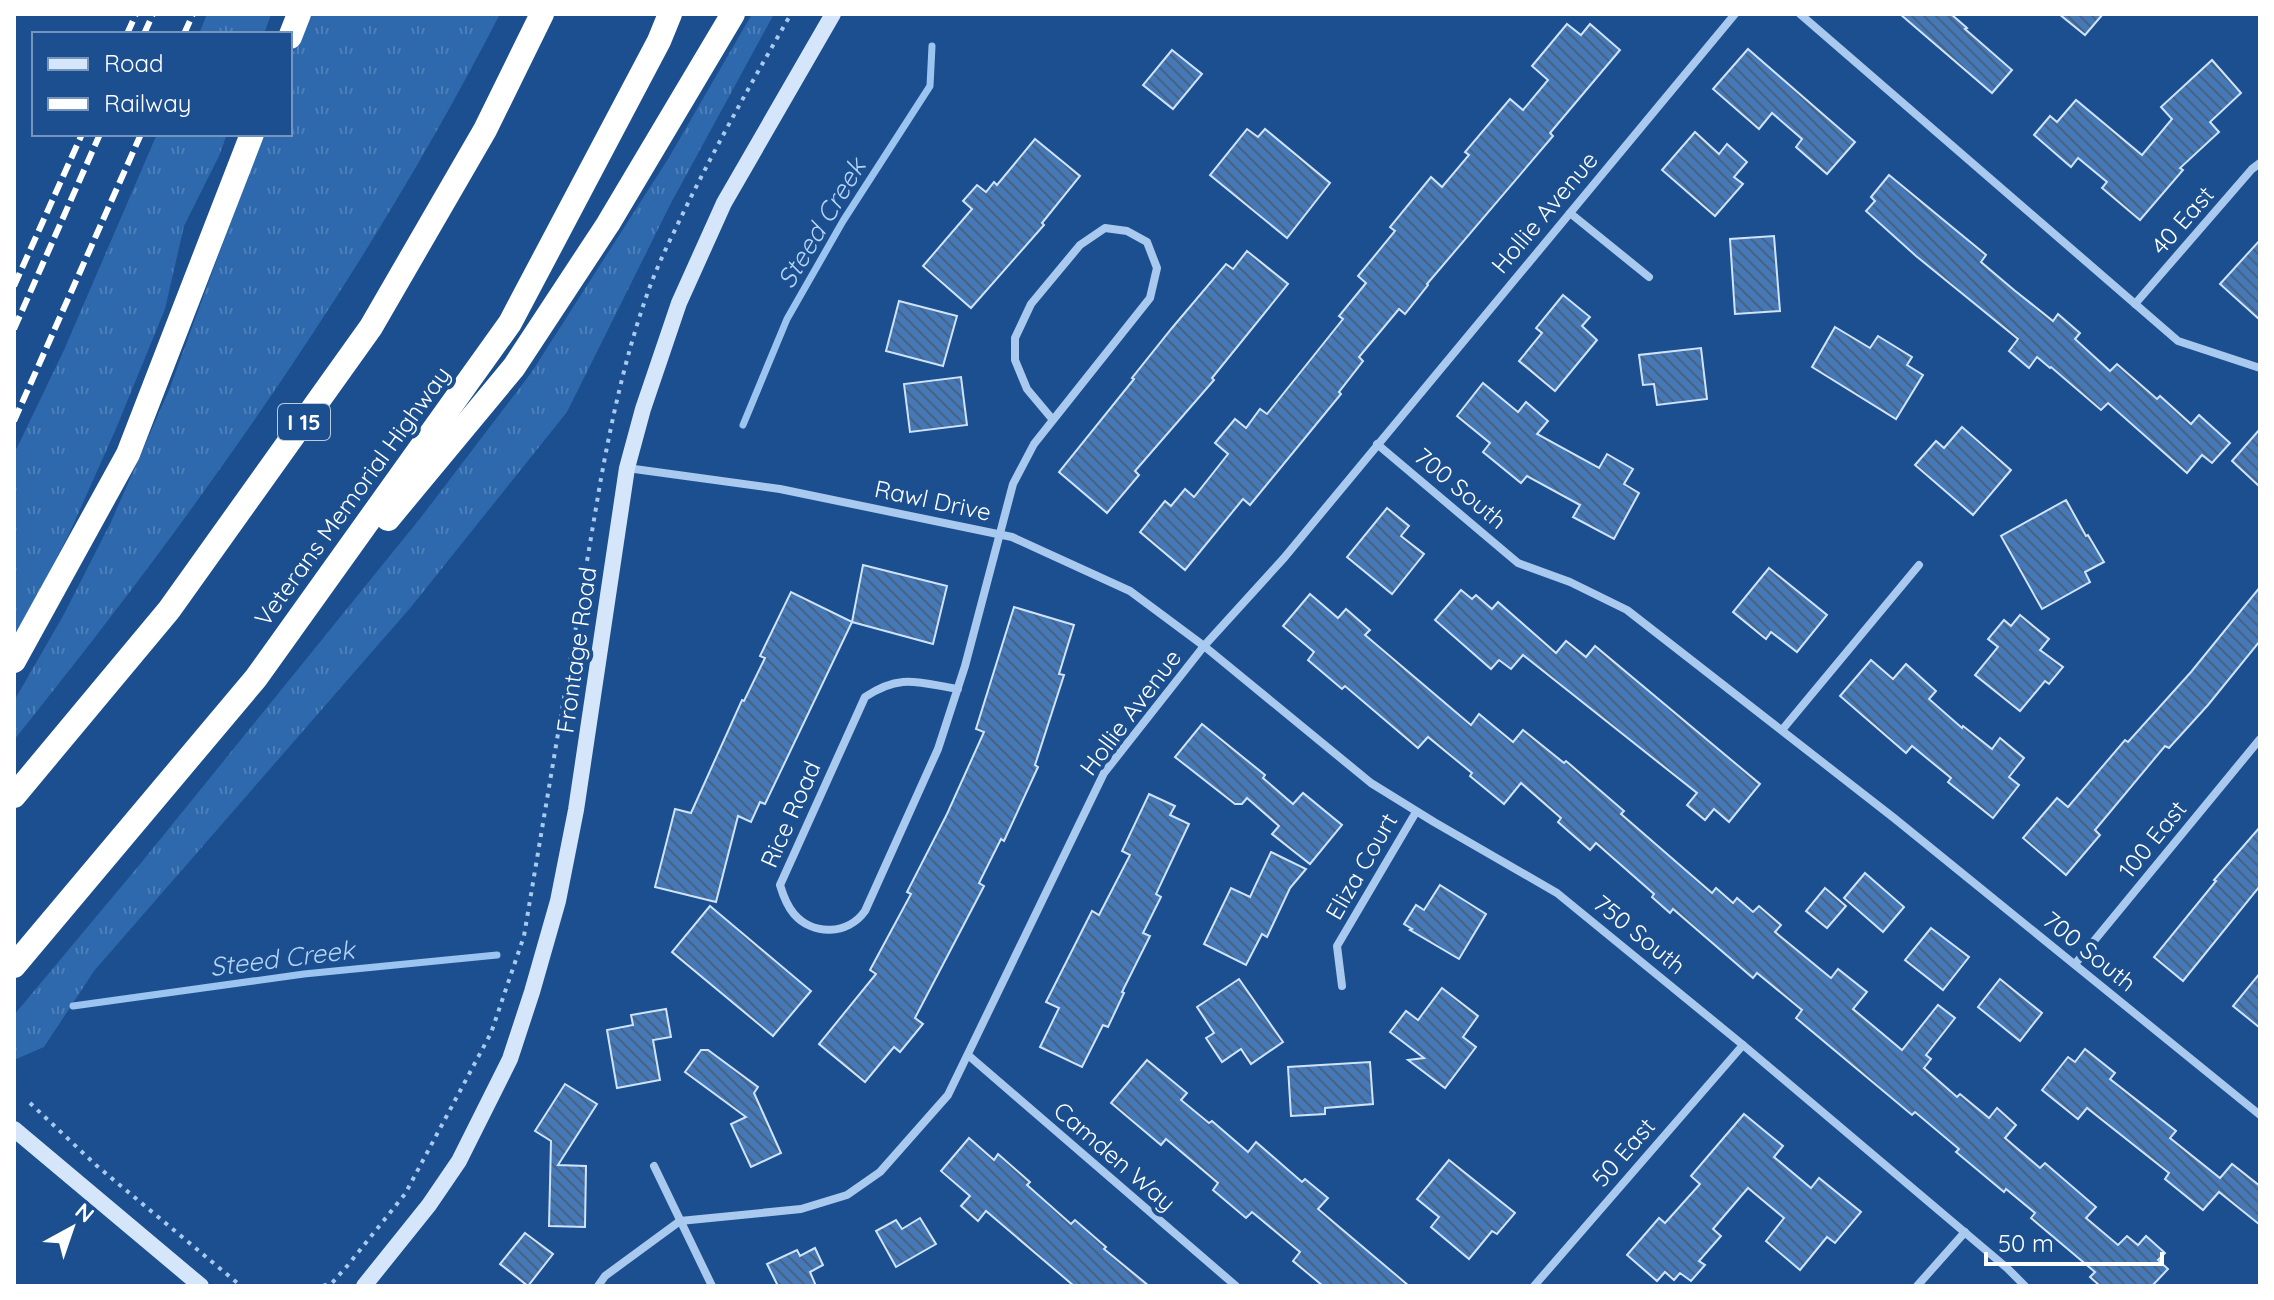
<svg xmlns="http://www.w3.org/2000/svg" width="2274" height="1300" font-family="Quicksand,sans-serif">
  <style>
    .grass { fill: url(#grass-tufts) }
    .lines { fill: none; stroke-linecap: round; stroke-linejoin: round }
    .stream { stroke: #9cc4f0; stroke-width: 7 }
    .building { fill: url(#building-back-hatch); stroke: #cfe3fa; stroke-width: 2 }
    .path { stroke: #a9c9ee; stroke-width: 4; stroke-dasharray: 4 6; stroke-linecap: butt }
    .street { stroke: #a9c9ee; stroke-width: 8 }
    .secondary { stroke: #d6e6fa; stroke-width: 16 }
    .highway { stroke: #fff; stroke-width: 24 }
    .rail { stroke: #fff; stroke-width: 6; stroke-dasharray: 14 6; stroke-linecap: butt }
    .labels { text-anchor: middle; dominant-baseline: central; stroke-width: 8; stroke-linejoin: round; paint-order: stroke }
    .shield { fill: #1b4f8f; stroke: #bbcadd; stroke-width: 2 }
    .shield-label { font-size: 22px; font-weight: bold; fill: #fff }
    .street-label { font-size: 24px; fill: #fff; stroke: #1b4f8f }
    .water-label { font-size: 26px; font-style: italic; fill: #b5d3f5; stroke: #1b4f8f }
  </style>
  <defs>
    <pattern id="grass-tufts" width="24" height="20" patternUnits="userSpaceOnUse" patternTransform="scale(2)"><rect width="24" height="20" fill="#2e69ad"/><path d="M3 7l-1-3M5 7V3M7 7l1-3M15 17l-1-3M17 17v-4M19 17l1-3" fill="none" stroke="#4d80b9"/></pattern>
    <pattern id="building-back-hatch" width="6" height="6" patternUnits="userSpaceOnUse" patternTransform="scale(2)"><rect width="6" height="6" fill="#4478b7"/><path d="M-1 5l2 2M0 0l6 6M5-1l2 2" fill="none" stroke="#486282"/></pattern>
  </defs>
  <rect width="100%" height="100%" fill="#1b4f8f"/>
  <g class="grass">
    <polygon points="207,14 271,14 264,34 199,34"/>
    <path d="M307 14H500C365 276 198 511 14 740V701L63 616 111 522 169 390 263 134H290V60Z"/>
    <polygon points="752,14 774,14 671,203 567,412 411,607 94,971 44,1047 14,1060 14,1015 141,863 422,516 531,373 668,159"/>
    <polygon points="157,134 227,134 219,156 184,226 165,309 115,431 69,534 14,640 14,454 64,350"/>
  </g>
  <g class="lines">
    <g class="stream">
      <polyline points="743,425 787,319 843,221 930,86 932,46"/>
      <polyline points="73,1006 304,974 497,955"/>
    </g>
  </g>
  <g class="building">
    <polygon points="1900,14 1951,14 1967,28 1965,29 2012,70 1992,93"/>
    <polygon points="2059,14 2103,14 2085,35"/>
    <polygon points="1567,24 1581,35 1590,24 1620,50 1550,133 1553,136 1427,284 1428,285 1405,314 1399,309 1359,357 1363,361 1339,392 1341,394 1250,505 1243,499 1185,570 1140,532 1165,501 1171,506 1185,489 1194,497 1228,454 1215,443 1235,419 1246,428 1260,409 1267,414 1343,319 1339,316 1366,283 1358,276 1395,231 1390,227 1431,177 1442,187 1469,155 1465,152 1510,99 1523,110 1548,80 1532,66"/>
    <polygon points="1748,49 1855,142 1827,174 1796,147 1802,139 1772,113 1759,129 1713,89"/>
    <polygon points="1172,50 1202,74 1173,109 1143,85"/>
    <polygon points="2212,60 2241,93 2210,122 2219,132 2180,168 2183,170 2140,220 2102,188 2107,182 2078,158 2071,167 2034,135 2050,116 2057,122 2076,100 2142,155 2172,119 2161,107"/>
    <polygon points="1247,129 1258,137 1265,129 1330,183 1287,238 1210,175"/>
    <polygon points="1695,132 1719,154 1727,144 1747,162 1734,177 1743,184 1715,216 1662,170"/>
    <polygon points="1035,139 1080,176 1042,223 1044,225 971,308 923,266 972,209 963,201 977,185 986,192 994,182 997,185"/>
    <polygon points="1889,175 1986,255 1981,262 2014,290 2053,321 2058,314 2080,333 2075,339 2110,371 2117,364 2157,399 2160,396 2191,424 2199,415 2230,443 2212,463 2202,455 2187,473 2108,403 2101,410 2051,367 2050,368 2037,357 2029,368 2009,351 2018,339 1916,256 1866,211 1875,201 1871,197"/>
    <polygon points="1774,236 1780,311 1735,314 1730,239"/>
    <polygon points="2260,240 2260,320 2220,284"/>
    <polygon points="1247,251 1288,284 1212,378 1214,380 1135,471 1139,475 1107,513 1059,472 1134,379 1132,378 1172,328 1226,264 1233,269"/>
    <polygon points="1563,295 1590,317 1582,326 1597,340 1555,391 1519,361 1542,333 1536,328"/>
    <polygon points="899,301 957,316 943,366 886,351"/>
    <polygon points="1835,327 1870,348 1878,336 1912,357 1907,365 1923,375 1896,419 1812,367"/>
    <polygon points="1701,348 1707,399 1657,405 1654,384 1643,385 1639,355"/>
    <polygon points="961,377 967,425 910,432 904,384"/>
    <polygon points="1483,383 1518,412 1526,402 1548,421 1537,434 1599,468 1607,454 1633,469 1624,484 1639,493 1614,539 1573,517 1580,505 1527,476 1521,483 1483,452 1490,443 1457,416"/>
    <polygon points="1962,427 2011,470 1973,515 1915,465 1936,441 1944,448"/>
    <polygon points="2260,429 2260,487 2232,461"/>
    <polygon points="2066,500 2086,536 2088,535 2104,562 2085,572 2090,582 2042,609 2001,536"/>
    <polygon points="1387,508 1409,526 1401,536 1424,554 1392,594 1347,557"/>
    <polygon points="863,565 947,586 933,644 852,622 765,804 760,802 751,822 738,816 716,902 655,887 675,809 691,813 742,700 744,701 765,658 760,656 791,592 852,622"/>
    <polygon points="1769,568 1827,615 1797,652 1771,632 1766,639 1733,612"/>
    <polygon points="2260,587 2260,641 2208,705 2169,748 2165,746 2095,830 2100,835 2066,875 2023,838 2057,798 2068,807 2125,740 2128,742 2191,672"/>
    <polygon points="1461,590 1472,599 1476,595 1492,609 1498,602 1556,653 1566,641 1586,657 1595,646 1760,784 1729,822 1714,809 1705,820 1687,805 1697,793 1523,655 1511,669 1499,660 1491,669 1435,620"/>
    <polygon points="1310,594 1338,618 1346,609 1370,630 1365,635 1471,725 1479,714 1513,742 1523,730 1564,763 1566,761 1624,811 1621,814 1712,893 1716,888 1733,903 1737,898 1753,912 1759,906 1781,925 1775,932 1831,978 1838,969 1867,992 1853,1009 1902,1050 1938,1005 1955,1018 1926,1055 1931,1059 1924,1068 1957,1097 1960,1094 1989,1118 1997,1108 2016,1125 2005,1138 2040,1168 2045,1163 2096,1207 2086,1218 2118,1245 2127,1236 2138,1245 2146,1236 2165,1253 2158,1260 2168,1269 2152,1286 2100,1286 2090,1277 2095,1272 2031,1218 2035,1213 2006,1189 2004,1192 1956,1152 1959,1149 1915,1112 1912,1115 1796,1018 1802,1010 1757,973 1753,978 1673,909 1670,913 1652,897 1654,894 1596,843 1590,850 1558,822 1561,818 1521,783 1504,804 1470,776 1472,773 1428,737 1418,748 1345,686 1342,689 1308,660 1314,652 1283,626"/>
    <polygon points="1014,607 1074,625 1059,674 1064,675 1035,765 1038,767 1004,841 1001,839 979,883 984,886 915,1018 923,1024 900,1052 894,1047 865,1082 819,1044 876,974 870,970 911,894 907,892 947,814 984,732 976,729"/>
    <polygon points="2020,615 2049,639 2040,650 2063,667 2049,684 2045,681 2020,711 1975,675 1998,647 1988,639 2004,620 2011,626"/>
    <polygon points="1871,660 1893,679 1906,664 1936,691 1929,699 1962,728 1963,726 1992,749 2000,738 2024,758 2009,777 2019,785 1993,818 1948,782 1951,778 1912,746 1906,753 1840,696"/>
    <polygon points="1202,724 1265,775 1263,778 1293,804 1303,793 1342,825 1310,864 1272,834 1279,826 1247,798 1242,804 1235,804 1175,757"/>
    <polygon points="1149,794 1175,806 1170,815 1189,824 1156,894 1161,897 1143,933 1150,936 1122,992 1124,993 1108,1027 1103,1025 1082,1067 1040,1047 1059,1008 1046,1002 1092,911 1099,915 1130,855 1122,851"/>
    <polygon points="2260,827 2260,886 2183,981 2154,957 2216,881 2214,880"/>
    <polygon points="1271,852 1306,869 1290,888 1267,937 1262,934 1246,965 1204,944 1231,888 1250,897"/>
    <polygon points="1865,873 1904,907 1883,932 1844,898"/>
    <polygon points="1440,885 1486,914 1459,959 1410,930 1412,929 1404,924 1416,905 1424,910"/>
    <polygon points="1825,888 1846,906 1827,928 1806,911"/>
    <polygon points="710,906 811,991 773,1036 672,952"/>
    <polygon points="1931,928 1969,957 1943,990 1905,960"/>
    <polygon points="2260,973 2260,1028 2233,1006"/>
    <polygon points="1239,979 1283,1042 1251,1064 1241,1049 1222,1062 1206,1038 1214,1033 1197,1007"/>
    <polygon points="2000,979 2042,1013 2020,1041 1978,1007"/>
    <polygon points="1442,988 1478,1016 1463,1037 1476,1047 1445,1088 1408,1060 1424,1058 1390,1032 1406,1011 1418,1020"/>
    <polygon points="666,1009 671,1037 653,1040 660,1080 617,1088 607,1030 633,1025 631,1015"/>
    <polygon points="2085,1049 2115,1073 2110,1079 2176,1131 2170,1138 2220,1178 2232,1164 2260,1186 2260,1225 2219,1192 2203,1210 2165,1179 2169,1173 2087,1108 2078,1119 2042,1090 2068,1057 2075,1062"/>
    <polygon points="701,1050 708,1050 758,1087 754,1093 781,1153 751,1167 731,1124 746,1117 685,1072"/>
    <polygon points="1147,1060 1187,1093 1181,1100 1209,1123 1212,1121 1248,1152 1256,1142 1302,1182 1305,1179 1328,1198 1318,1209 1409,1286 1323,1286 1293,1261 1300,1252 1252,1212 1246,1218 1213,1190 1218,1183 1166,1139 1161,1145 1111,1103"/>
    <polygon points="1370,1062 1373,1104 1325,1108 1325,1114 1291,1116 1288,1067"/>
    <polygon points="565,1084 597,1104 558,1165 586,1166 585,1227 549,1226 551,1141 535,1131"/>
    <polygon points="1744,1114 1783,1146 1774,1157 1811,1188 1819,1178 1861,1212 1835,1243 1827,1237 1800,1270 1766,1241 1784,1218 1748,1188 1713,1229 1721,1236 1699,1261 1705,1265 1691,1281 1680,1273 1674,1280 1665,1272 1657,1281 1627,1255 1659,1218 1665,1223 1700,1184 1691,1176"/>
    <polygon points="969,1138 994,1160 998,1154 1030,1182 1027,1185 1071,1224 1075,1220 1106,1247 1104,1249 1149,1286 1074,1286 986,1211 978,1221 961,1206 970,1196 941,1171"/>
    <polygon points="1449,1160 1515,1213 1497,1234 1492,1231 1469,1259 1431,1227 1439,1217 1417,1199"/>
    <polygon points="920,1218 936,1244 896,1267 876,1231 896,1220 902,1229"/>
    <polygon points="525,1233 553,1254 528,1286 500,1264"/>
    <polygon points="815,1248 823,1265 810,1272 816,1286 778,1286 767,1264 797,1250 800,1256"/>
  </g>
  <g class="lines">
    <g class="path">
      <polyline points="30,1103 97,1166 241,1286"/>
      <path d="M323 1286 332 1283 348 1265 405 1194 491 1033 524 936 600 484C612 418 626 353 649 289 660 259 675 230 689 201 721 137 755 76 791 14"/>
    </g>
    <g class="street">
      <polyline points="1800,14 2178,341 2260,368"/>
      <polyline points="1570,213 1649,277"/>
      <polyline points="2135,304 2252,169 2260,163"/>
      <polyline points="1377,444 1518,563 1570,582 1627,610 1894,818 2260,1115"/>
      <polyline points="627,468 780,489 1012,537 1130,591 1204,646 1371,783 1434,822 1557,893 1743,1045 2007,1268 2025,1286"/>
      <path d="M958 689C919 683 901 673 865 697L780 885C783 895 787 906 794 914 813 936 848 935 865 911L938 749 965 666 1013 484 1034 444 1150 298 1157 268 1147 242 1127 231 1105 228 1080 245 1031 304 1015 338V360L1027 389 1053 420"/>
      <polyline points="1782,730 1919,565"/>
      <polyline points="2075,964 2260,739"/>
      <polyline points="1342,986 1337,946 1416,812"/>
      <polyline points="968,1055 1236,1286"/>
      <polyline points="654,1166 712,1286"/>
      <polyline points="598,1286 605,1276 680,1221 801,1209 847,1195 880,1172 948,1095 1104,773 1204,646 1284,558 1735,14"/>
      <polyline points="1534,1286 1743,1045"/>
      <polyline points="1917,1286 1965,1232"/>
    </g>
    <g class="secondary">
      <polyline points="14,1129 201,1286"/>
      <polyline points="364,1286 429,1205 459,1161 510,1059 532,992 558,901 576,810 627,468 643,409 679,303 724,203 833,14"/>
    </g>
    <g class="highway">
      <polyline points="290,37 299,14"/>
      <polyline points="388,519 514,367 608,224 733,14"/>
      <polyline points="14,661 128,454 252,134"/>
      <polyline points="14,796 169,610 371,327 485,130 542,14"/>
      <polyline points="14,966 256,678 510,323 659,41 670,14"/>
    </g>
    <g class="rail">
      <polyline points="127,34 136,14"/>
      <polyline points="144,34 153,14"/>
      <polyline points="184,34 193,14"/>
      <polyline points="14,286 82,134"/>
      <polyline points="14,329 100,134"/>
      <polyline points="14,421 141,134"/>
    </g>
  </g>
  <g class="labels">
    <rect class="shield" x="278" y="404" width="52" height="36" rx="6"/>
    <g class="shield-label">
      <text x="304" y="422">I 15</text>
    </g>
    <g class="street-label">
      <text transform="translate(1544 212) rotate(-50)">Hollie Avenue</text>
      <text transform="translate(2182 220) rotate(-49)">40 East</text>
      <text transform="translate(1461 488) rotate(40)">700 South</text>
      <text transform="translate(352 496) rotate(-54)">Veterans Memorial Highway</text>
      <text transform="translate(933 500) rotate(12)">Rawl Drive</text>
      <text transform="translate(576 650) rotate(-82)">Frontage Road</text>
      <text transform="translate(1130 712) rotate(-53)">Hollie Avenue</text>
      <text transform="translate(790 814) rotate(-66)">Rice Road</text>
      <text transform="translate(2152 839) rotate(-51)">100 East</text>
      <text transform="translate(1361 866) rotate(-60)">Eliza Court</text>
      <text transform="translate(1640 934) rotate(39)">750 South</text>
      <text transform="translate(2090 951) rotate(39)">700 South</text>
      <text transform="translate(1623 1152) rotate(-49)">50 East</text>
      <text transform="translate(1115 1156) rotate(41)">Camden Way</text>
    </g>
    <g class="water-label">
      <text transform="translate(821 223) rotate(-59)">Steed Creek</text>
      <text transform="translate(282 958) rotate(-7)">Steed Creek</text>
    </g>
  </g>
  <rect width="2274" height="1300" fill="none" stroke="#ffffff" stroke-width="32"/>
  <rect x="32" y="32" width="260" height="104" fill="#1b4f8f" stroke="#7695bc" stroke-width="2"/>
  <rect x="48" y="58" width="40" height="12" fill="#d6e6fa" stroke="#7695bc" stroke-width="2"/>
  <text x="104" y="72" font-size="24" fill="#ffffff">Road</text>
  <rect x="48" y="98" width="40" height="12" fill="#ffffff" stroke="#7695bc" stroke-width="2"/>
  <text x="104" y="112" font-size="24" fill="#ffffff">Railway</text>
  <g transform="translate(72 1228) rotate(40)" stroke="#1b4f8f" stroke-width="6" paint-order="stroke">
  <path d="M0-6L14 30L0 20L-14 30Z" fill="#ffffff"/>
  <text y="-12" font-size="22" font-weight="bold" text-anchor="middle" fill="#ffffff">N</text>
  </g>
  <path d="M1986 1252v12h176v-12" fill="none" stroke="#ffffff" stroke-width="4"/>
  <text x="1998" y="1252" font-size="24" fill="#ffffff" stroke="#1b4f8f" stroke-width="6" paint-order="stroke">50 m</text>
</svg>
